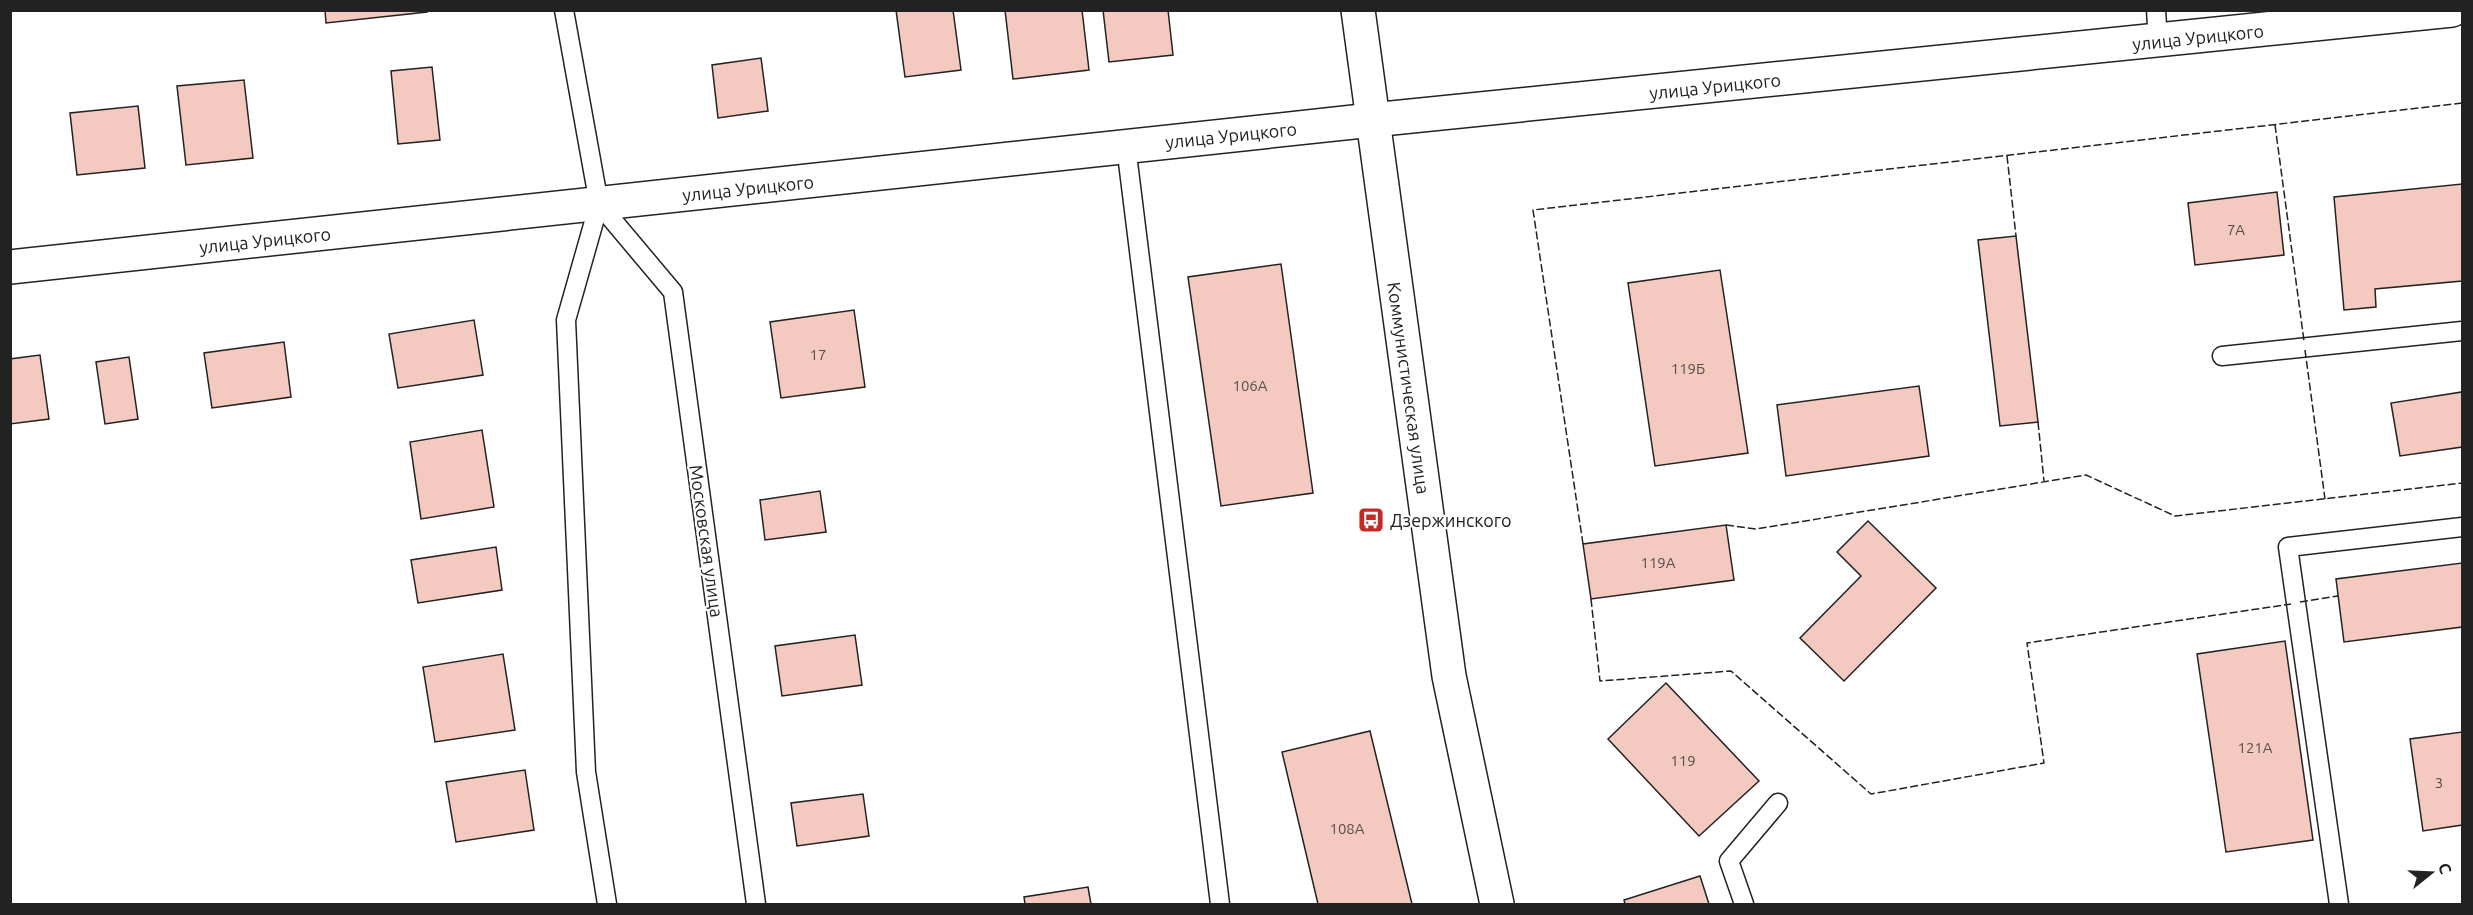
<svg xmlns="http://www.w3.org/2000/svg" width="2473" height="915" font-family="Ubuntu,sans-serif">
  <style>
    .building { fill: #f3c9c0; stroke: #222; stroke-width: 1.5 }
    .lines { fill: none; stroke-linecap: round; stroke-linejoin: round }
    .service-casing { stroke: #222; stroke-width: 21 }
    .minor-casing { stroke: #222; stroke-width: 36 }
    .secondary-casing { stroke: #222; stroke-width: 36 }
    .service { stroke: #fff; stroke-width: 18 }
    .minor { stroke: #fff; stroke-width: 33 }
    .secondary { stroke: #fff; stroke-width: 33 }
    .fence { stroke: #222; stroke-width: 1.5; stroke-dasharray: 8 3; stroke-linecap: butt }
    .labels { text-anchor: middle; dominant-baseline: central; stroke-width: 4.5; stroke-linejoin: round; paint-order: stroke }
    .number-label { font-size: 15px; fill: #564c4a }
    .street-label { font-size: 18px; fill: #222; stroke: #fff }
    .poi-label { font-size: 18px; fill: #222; stroke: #fff; text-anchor: start }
  </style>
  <rect width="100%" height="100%" fill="#fff"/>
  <g class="building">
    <polygon points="325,10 427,10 427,12 326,23"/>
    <polygon points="896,10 953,10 961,70 905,77"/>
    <polygon points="1005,10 1082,10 1089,70 1013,79"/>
    <polygon points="1103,10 1168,10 1173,55 1109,62"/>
    <polygon points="761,58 768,111 718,118 712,65"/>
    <polygon points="432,67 440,140 398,144 391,71"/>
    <polygon points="244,80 253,158 186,165 177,86"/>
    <polygon points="138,106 145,168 77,175 70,113"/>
    <polygon points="2462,184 2462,281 2375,289 2376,307 2344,310 2334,197"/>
    <polygon points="2277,192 2284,255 2195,265 2188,203"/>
    <polygon points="2016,236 2038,422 2000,426 1978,240"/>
    <polygon points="1281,264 1313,493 1221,506 1188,277"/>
    <polygon points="1720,270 1748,453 1655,466 1628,283"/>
    <polygon points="854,310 865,387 781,398 770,322"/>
    <polygon points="474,320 483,375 398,388 389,334"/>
    <polygon points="284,342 291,397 212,408 204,353"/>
    <polygon points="40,355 49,419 10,424 10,359"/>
    <polygon points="129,357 138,419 105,424 96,362"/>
    <polygon points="1919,386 1929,456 1786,476 1777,405"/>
    <polygon points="2462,392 2462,447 2400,456 2391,403"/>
    <polygon points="482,430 494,507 421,519 410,442"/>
    <polygon points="820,491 826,532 765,540 760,500"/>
    <polygon points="1868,521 1936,588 1844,681 1800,638 1861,576 1837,552"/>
    <polygon points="1726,525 1734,580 1591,599 1583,544"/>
    <polygon points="496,547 502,590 418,603 411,560"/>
    <polygon points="2462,563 2462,627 2344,642 2336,579"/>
    <polygon points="855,635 862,685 782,696 775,646"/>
    <polygon points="2285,641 2313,840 2226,852 2197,654"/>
    <polygon points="503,654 515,730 435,742 423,667"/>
    <polygon points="1666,683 1759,781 1699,836 1608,739"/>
    <polygon points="1370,731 1412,904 1318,904 1282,752"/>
    <polygon points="2462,732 2462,825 2423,831 2410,739"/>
    <polygon points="525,770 534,830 456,842 446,782"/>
    <polygon points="863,794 869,836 797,846 791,803"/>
    <polygon points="1700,876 1709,904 1625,904 1624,900"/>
    <polygon points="1088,887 1091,904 1025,904 1024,897"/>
  </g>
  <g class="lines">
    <defs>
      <g id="service">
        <polyline points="564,10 599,204 566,320 586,772 607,904"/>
        <polyline points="2156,10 2158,41"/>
        <polyline points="1126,146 1220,904"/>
        <polyline points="599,204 673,292 756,904"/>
        <polyline points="2222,356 2462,331"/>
        <polyline points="1744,904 1729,861 1778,803"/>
        <polyline points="2339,904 2288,547 2462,527"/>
      </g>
      <polyline id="minor" points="10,267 1372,120 2452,10"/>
      <polyline id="secondary" points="1358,10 1449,676 1497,904"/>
    </defs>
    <use href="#service" class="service-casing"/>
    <use href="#minor" class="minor-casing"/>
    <use href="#secondary" class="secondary-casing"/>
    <use href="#service" class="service"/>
    <use href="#minor" class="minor"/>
    <use href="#secondary" class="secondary"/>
    <g class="fence">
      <polyline points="2275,125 2304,341"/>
      <polyline points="2007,156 2016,236"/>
      <polyline points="2305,350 2325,499"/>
      <polyline points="2038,422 2044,481"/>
      <polyline points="1726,525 1756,529 2086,475 2175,516 2462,483"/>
      <polyline points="1583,544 1533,210 2462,103"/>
      <polyline points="1591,599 1600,681 1731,671 1871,794 2044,763 2027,643 2291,604"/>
      <polyline points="2300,602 2338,596"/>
    </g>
  </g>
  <defs>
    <symbol id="bus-square" viewBox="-11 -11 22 22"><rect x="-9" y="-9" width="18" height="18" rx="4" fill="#c62828" stroke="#fff"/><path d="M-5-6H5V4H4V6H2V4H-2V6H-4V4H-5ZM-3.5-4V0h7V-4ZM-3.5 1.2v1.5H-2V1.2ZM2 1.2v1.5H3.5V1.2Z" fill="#fff"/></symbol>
  </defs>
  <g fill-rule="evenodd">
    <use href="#bus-square" x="1356" y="505" width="30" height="30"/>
  </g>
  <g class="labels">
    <g class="number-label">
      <text x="2236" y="229">7А</text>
      <text x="818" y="354">17</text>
      <text x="1688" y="368">119Б</text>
      <text x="1250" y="385">106А</text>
      <text x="1658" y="562">119А</text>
      <text x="2255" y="747">121А</text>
      <text x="1683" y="760">119</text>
      <text x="2439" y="782">3</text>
      <text x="1347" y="828">108А</text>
    </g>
    <g class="street-label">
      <text transform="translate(2198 37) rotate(-6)">улица Урицкого</text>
      <text transform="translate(1715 86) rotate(-6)">улица Урицкого</text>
      <text transform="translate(1231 135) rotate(-6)">улица Урицкого</text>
      <text transform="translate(748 188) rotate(-6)">улица Урицкого</text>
      <text transform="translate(265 240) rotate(-6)">улица Урицкого</text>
      <text transform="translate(1409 388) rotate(82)">Коммунистическая улица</text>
      <text transform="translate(707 541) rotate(82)">Московская улица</text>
    </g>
    <g class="poi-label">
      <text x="1390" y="520">Дзержинского</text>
    </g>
  </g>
  <rect width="2473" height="915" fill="none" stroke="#222222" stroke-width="24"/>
  <g transform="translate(2431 873) rotate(72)" stroke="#ffffff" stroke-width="4.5" paint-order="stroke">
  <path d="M0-4.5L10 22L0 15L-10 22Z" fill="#222222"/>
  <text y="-9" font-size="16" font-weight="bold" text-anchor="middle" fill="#222222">С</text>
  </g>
</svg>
